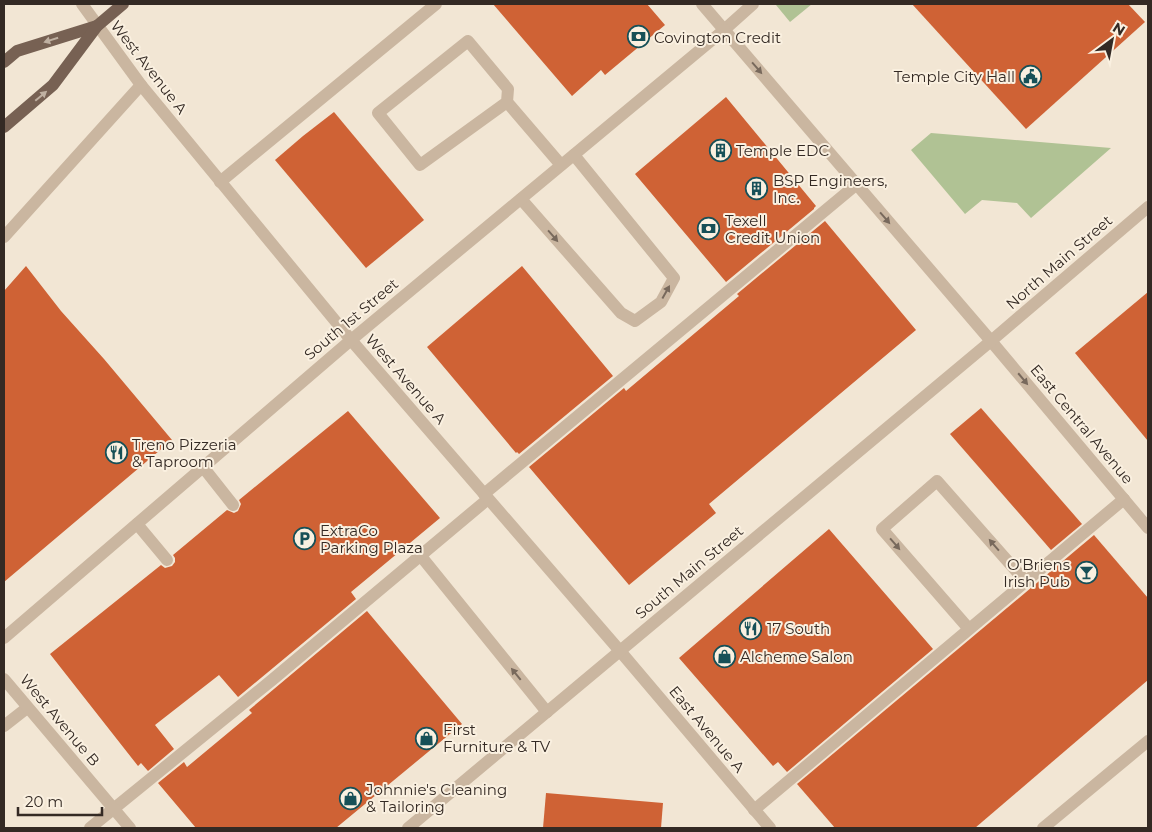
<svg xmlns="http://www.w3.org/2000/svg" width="1152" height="832" font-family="Montserrat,sans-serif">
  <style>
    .green { fill: #b0c294 }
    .building { fill: #cf6235 }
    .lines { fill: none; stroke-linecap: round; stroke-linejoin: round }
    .lane { stroke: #cab6a0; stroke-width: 12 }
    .street { stroke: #cab6a0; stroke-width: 12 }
    .primary { stroke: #776153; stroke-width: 12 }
    .oneway { fill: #bfb0a1 }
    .oneway2 { fill: #78695c }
    .labels { text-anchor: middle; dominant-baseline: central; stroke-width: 4; stroke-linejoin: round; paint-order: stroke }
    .poi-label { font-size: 15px; fill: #342a24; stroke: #faf0e0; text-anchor: start }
    .street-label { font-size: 15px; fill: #342a24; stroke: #faf0e0 }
  </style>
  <rect width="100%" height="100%" fill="#f2e6d4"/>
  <g class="green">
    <polygon points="778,4 812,4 790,22 776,5"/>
    <polygon points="931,133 1111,148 1031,218 1017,203 982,200 965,214 911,150"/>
  </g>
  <g class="building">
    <polygon points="493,4 647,4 665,25 605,75 601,70 572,96"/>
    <polygon points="912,4 1128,4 1145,22 1026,129"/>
    <polygon points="726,97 816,206 814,208 814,209 726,282 635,174"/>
    <polygon points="334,112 424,220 366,268 275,160 303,136"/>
    <polygon points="825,221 916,330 709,504 716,513 629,585 529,467 624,388 626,391 739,296 737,294"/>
    <polygon points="26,266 61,311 104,359 172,440 4,582 4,291"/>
    <polygon points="522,266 613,376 519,454 517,452 516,453 427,347"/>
    <polygon points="1148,292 1148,441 1075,353"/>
    <polygon points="981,408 1082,524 1051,550 950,434"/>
    <polygon points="348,411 440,518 351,592 356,599 238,697 219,675 155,725 174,749 148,771 141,763 138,766 50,654 161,565 165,568 172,566 175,562 175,558 173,555 227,510 234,513 238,511 241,504 239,500"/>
    <polygon points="829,529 933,649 787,772 778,762 773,766 679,658"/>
    <polygon points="1094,535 1148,598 1148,680 975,828 835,828 797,784"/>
    <polygon points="367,611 462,724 336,828 196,828 158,783 184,762 187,767 252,713 249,710"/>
    <polygon points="546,793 663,803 661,828 543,828"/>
  </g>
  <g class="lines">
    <g class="lane">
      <polyline points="724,30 753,4"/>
      <polyline points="507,102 420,165 378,113 468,41 508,89 507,102 561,165"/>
      <polyline points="220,182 436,4"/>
      <polyline points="521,199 621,313 635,321 661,302 674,278 574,155"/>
      <polyline points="203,467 233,505"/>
      <polyline points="484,494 857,184"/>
      <polyline points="137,524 167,560"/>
      <polyline points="420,555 547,712"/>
      <polyline points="969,629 882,529 937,481 1026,582"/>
      <polyline points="4,726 27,708"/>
      <polyline points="754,810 1124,499"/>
      <polyline points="90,828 272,680 488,499"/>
    </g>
    <g class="street">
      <polyline points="82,4 141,85 351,340 620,651 770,828"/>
      <polyline points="702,4 991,341 1148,528"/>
      <polyline points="4,237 141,85"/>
      <polyline points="4,638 351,340 724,30"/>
      <polyline points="4,679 130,828"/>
      <polyline points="408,828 991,341 1148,207"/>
      <polyline points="1043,828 1148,741"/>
    </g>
    <g class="primary">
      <polyline points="4,62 17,51 97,26"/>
      <polyline points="4,127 53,85 97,26 123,4"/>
    </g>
  </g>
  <defs><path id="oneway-solid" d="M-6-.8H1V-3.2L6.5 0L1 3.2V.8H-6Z" transform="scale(1.25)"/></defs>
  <g class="oneway">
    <use href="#oneway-solid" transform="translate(51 40) rotate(162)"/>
    <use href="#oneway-solid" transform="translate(41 96) rotate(-40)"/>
  </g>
  <g class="oneway2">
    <use href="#oneway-solid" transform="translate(757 68) rotate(49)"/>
    <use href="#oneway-solid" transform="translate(885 218) rotate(49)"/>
    <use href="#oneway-solid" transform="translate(553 236) rotate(49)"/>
    <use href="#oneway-solid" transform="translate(666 292) rotate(-61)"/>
    <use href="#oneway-solid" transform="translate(1023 379) rotate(50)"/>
    <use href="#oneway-solid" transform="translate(895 544) rotate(49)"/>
    <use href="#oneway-solid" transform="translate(994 545) rotate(-131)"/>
    <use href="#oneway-solid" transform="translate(516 674) rotate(-129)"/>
  </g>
  <defs>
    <symbol id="bank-ring" viewBox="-11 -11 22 22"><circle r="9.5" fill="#faf0e0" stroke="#175057" stroke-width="1.5"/><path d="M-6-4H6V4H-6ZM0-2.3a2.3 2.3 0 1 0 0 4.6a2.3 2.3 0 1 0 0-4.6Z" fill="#175057"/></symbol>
    <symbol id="civic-ring" viewBox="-11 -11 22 22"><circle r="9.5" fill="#faf0e0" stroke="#175057" stroke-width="1.5"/><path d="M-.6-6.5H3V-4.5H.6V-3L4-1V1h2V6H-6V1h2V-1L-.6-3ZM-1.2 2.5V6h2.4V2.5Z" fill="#175057"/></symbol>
    <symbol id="building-ring" viewBox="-11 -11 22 22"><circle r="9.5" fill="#faf0e0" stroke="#175057" stroke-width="1.5"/><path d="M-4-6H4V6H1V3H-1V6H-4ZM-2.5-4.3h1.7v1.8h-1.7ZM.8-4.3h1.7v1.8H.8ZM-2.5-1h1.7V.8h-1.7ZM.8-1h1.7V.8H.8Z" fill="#175057"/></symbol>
    <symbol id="restaurant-ring" viewBox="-11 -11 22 22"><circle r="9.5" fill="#faf0e0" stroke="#175057" stroke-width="1.5"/><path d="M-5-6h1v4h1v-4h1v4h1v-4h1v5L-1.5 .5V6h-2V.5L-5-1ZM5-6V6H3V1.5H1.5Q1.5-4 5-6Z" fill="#175057"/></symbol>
    <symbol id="parking-ring" viewBox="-11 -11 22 22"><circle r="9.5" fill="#faf0e0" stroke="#175057" stroke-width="1.5"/><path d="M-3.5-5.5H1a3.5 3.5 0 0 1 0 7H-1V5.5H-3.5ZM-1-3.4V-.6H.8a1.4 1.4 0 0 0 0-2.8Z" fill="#175057"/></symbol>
    <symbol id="bar-ring" viewBox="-11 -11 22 22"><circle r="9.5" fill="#faf0e0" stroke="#175057" stroke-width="1.5"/><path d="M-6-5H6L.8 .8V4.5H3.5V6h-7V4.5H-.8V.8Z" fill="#175057"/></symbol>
    <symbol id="shop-ring" viewBox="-11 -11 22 22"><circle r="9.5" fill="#faf0e0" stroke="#175057" stroke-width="1.5"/><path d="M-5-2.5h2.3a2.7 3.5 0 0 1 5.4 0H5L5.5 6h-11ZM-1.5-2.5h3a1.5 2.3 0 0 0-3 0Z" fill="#175057"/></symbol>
  </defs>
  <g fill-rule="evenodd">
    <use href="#bank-ring" x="626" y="24" width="25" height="25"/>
    <use href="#civic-ring" x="1018" y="64" width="25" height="25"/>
    <use href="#building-ring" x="708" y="138" width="25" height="25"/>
    <use href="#building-ring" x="744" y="176" width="25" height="25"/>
    <use href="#bank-ring" x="696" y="216" width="25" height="25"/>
    <use href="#restaurant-ring" x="104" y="440" width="25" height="25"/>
    <use href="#parking-ring" x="292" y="526" width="25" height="25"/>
    <use href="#bar-ring" x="1074" y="560" width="25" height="25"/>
    <use href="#restaurant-ring" x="738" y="616" width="25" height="25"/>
    <use href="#shop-ring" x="712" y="644" width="25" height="25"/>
    <use href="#shop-ring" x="414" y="726" width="25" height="25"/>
    <use href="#shop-ring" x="338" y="786" width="25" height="25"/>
  </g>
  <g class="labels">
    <g class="poi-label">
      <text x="654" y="37">Covington Credit</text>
      <text x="1015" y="76" text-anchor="end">Temple City Hall</text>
      <text x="736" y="150">Temple EDC</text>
      <text x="773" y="180">BSP Engineers,<tspan x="773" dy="17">Inc.</tspan></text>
      <text x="725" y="220">Texell<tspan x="725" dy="17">Credit Union</tspan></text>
      <text x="132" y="444">Treno Pizzeria<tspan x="132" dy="17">&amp; Taproom</tspan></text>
      <text x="320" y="530">ExtraCo<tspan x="320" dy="17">Parking Plaza</tspan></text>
      <text x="1070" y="564" text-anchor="end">O'Briens<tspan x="1070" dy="17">Irish Pub</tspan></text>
      <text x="767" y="628">17 South</text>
      <text x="740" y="656">Alcheme Salon</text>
      <text x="443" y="729">First<tspan x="443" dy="17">Furniture &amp; TV</tspan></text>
      <text x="366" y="789">Johnnie's Cleaning<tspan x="366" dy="17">&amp; Tailoring</tspan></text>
    </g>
    <g class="street-label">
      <text transform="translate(149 67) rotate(52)">West Avenue A</text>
      <text transform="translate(1059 262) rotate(-41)">North Main Street</text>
      <text transform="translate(351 319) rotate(-40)">South 1st Street</text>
      <text transform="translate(406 379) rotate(49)">West Avenue A</text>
      <text transform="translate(1082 424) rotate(50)">East Central Avenue</text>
      <text transform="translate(689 572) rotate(-40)">South Main Street</text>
      <text transform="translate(60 720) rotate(50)">West Avenue B</text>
      <text transform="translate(707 729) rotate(50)">East Avenue A</text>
    </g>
  </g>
  <rect width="1152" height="832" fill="none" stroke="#342a24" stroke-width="10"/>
  <g transform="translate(1112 40) rotate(32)" stroke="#faf0e0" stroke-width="4" paint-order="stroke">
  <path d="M0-4L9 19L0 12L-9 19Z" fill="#342a24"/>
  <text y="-8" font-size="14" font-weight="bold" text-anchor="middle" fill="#342a24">N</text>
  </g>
  <path d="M18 807v8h84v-8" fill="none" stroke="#342a24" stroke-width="2.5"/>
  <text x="25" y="807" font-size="15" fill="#342a24" stroke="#faf0e0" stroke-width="4" paint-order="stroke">20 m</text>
</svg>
